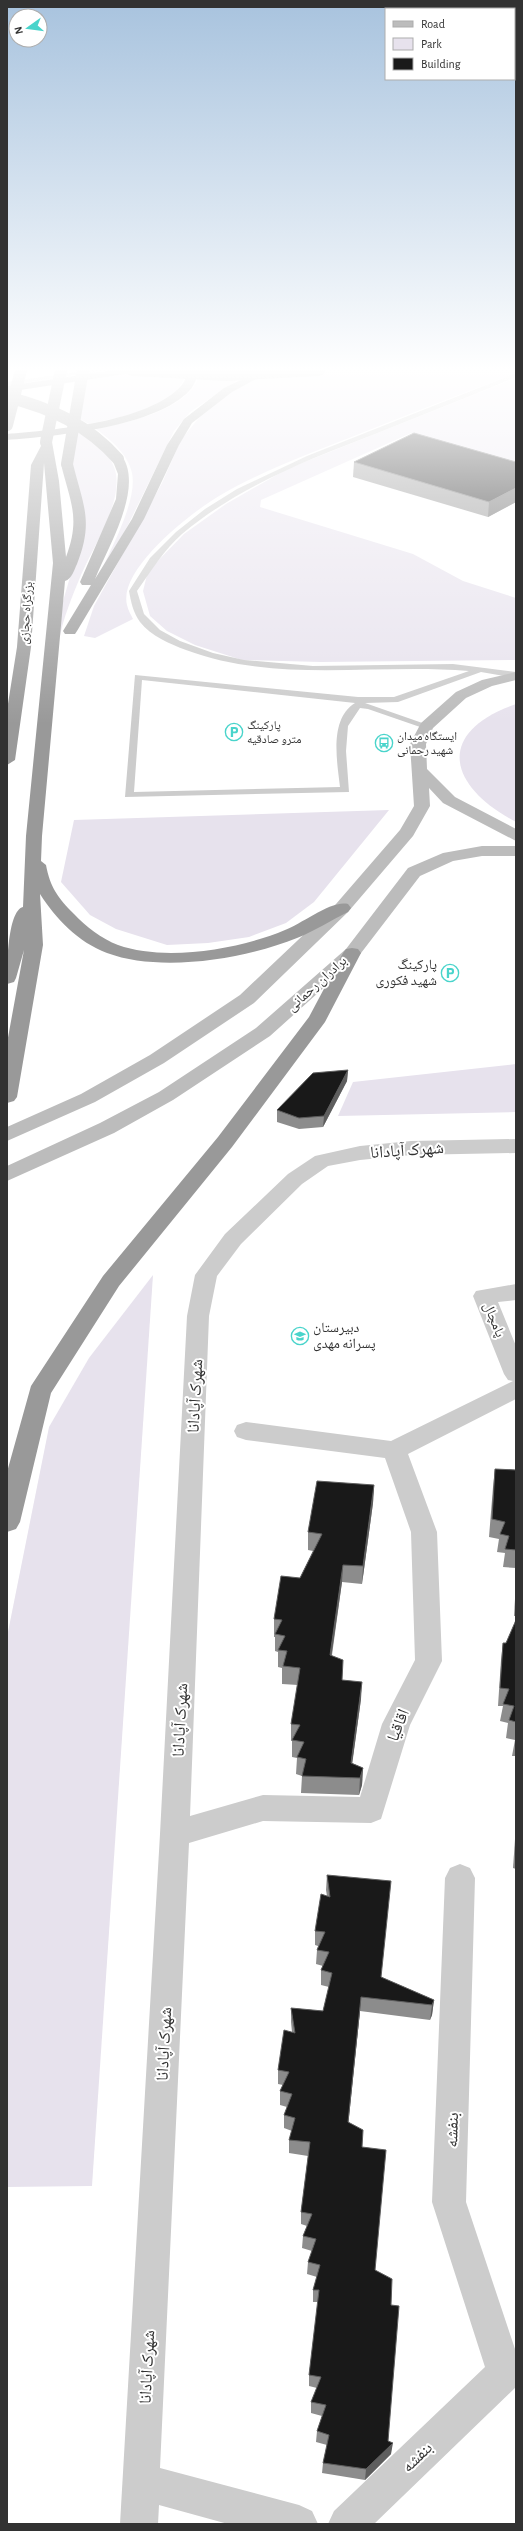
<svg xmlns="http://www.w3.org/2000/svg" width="523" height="2531" font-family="'Alegreya Sans','Noto Naskh Arabic',sans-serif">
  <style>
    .green { fill: #e7e2ed }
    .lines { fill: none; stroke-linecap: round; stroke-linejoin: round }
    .lane { fill: #ccc; fill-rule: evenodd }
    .street { fill: #ccc; fill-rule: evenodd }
    .secondary { fill: #bcbcbc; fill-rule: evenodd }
    .highway { fill: #999; fill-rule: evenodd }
    .highway-bridge { stroke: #999; stroke-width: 12 }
    .wall { fill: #8c8c8c }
    .shaded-wall { fill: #5e5e5e }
    .building { fill: #191919; stroke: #5e5e5e }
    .labels { text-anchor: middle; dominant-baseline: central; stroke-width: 4; stroke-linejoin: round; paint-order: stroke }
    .far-street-label { font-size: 12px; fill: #323232; stroke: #fff }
    .far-poi-label { font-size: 12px; fill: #323232; stroke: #fff; text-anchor: start }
    .poi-label { font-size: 14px; fill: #323232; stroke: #fff; text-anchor: end }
    .street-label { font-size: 14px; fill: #323232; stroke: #fff }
    .near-street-label { font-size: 17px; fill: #323232; stroke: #fff }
  </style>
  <rect width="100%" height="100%" fill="#fff"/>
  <g class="green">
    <path d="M86 370H113L185 376C175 408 117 418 89 424L78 418Z"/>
    <path d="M338 370H516V373C460 394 405 416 349 438 305 455 260 472 219 496 192 512 118 569 127 605 128 610 131 615 133 619L95 638 84 636 94 606 162 483 181 440 202 414 224 396 258 377Z"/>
    <path d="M199 377H242L190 412 174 431 128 525 98 578C109 552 138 501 132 473 128 454 111 440 96 429 128 422 186 411 199 377Z"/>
    <polygon points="516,378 516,462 411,433 261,500 260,507 413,554 463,581 516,598 516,660 321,662 242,660 195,645 167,631 150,616 143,591 148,571 184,534 226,504 287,469"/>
    <path d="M81 431C93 442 108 451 114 467 126 498 93 547 81 575 72 597 63 618 59 641L61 608 84 529 85 516 71 465 76 432Z"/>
    <path d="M516 704V822C449 787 433 733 516 704Z"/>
    <polygon points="389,810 314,902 286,923 249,937 208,943 167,945 116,929 90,915 61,882 74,820"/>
    <polygon points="516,1064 516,1112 338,1116 353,1082"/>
    <polygon points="153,1275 92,2186 7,2187 7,1637 49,1427 89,1358"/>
  </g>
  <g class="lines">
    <g class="lane">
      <polygon points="91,370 105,370 7,386 7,382"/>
      <path d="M516 373V377C469 397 422 415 375 434 307 460 238 487 182 534 164 550 151 571 137 591L144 614 160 630 180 641 213 653 244 660 313 666 453 664 516 672V678L481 672 398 702 365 703 431 726 423 728 368 709 360 708 348 726 346 751 349 792 125 797 135 675 358 697H394L469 671C373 663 278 684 186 650 170 644 151 636 140 622 133 612 131 602 129 591L150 558 176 532 205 509 237 489 307 456ZM142 680 355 703C329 719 337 761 340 787L134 792Z"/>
    </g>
    <g class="street">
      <polygon points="516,1139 516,1153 411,1155 360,1160 328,1166 302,1184 241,1244 217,1276 209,1316 190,1816 263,1795 360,1797 382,1724 415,1660 411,1532 385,1458 246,1440 237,1437 234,1431 237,1425 246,1422 391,1441 513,1381 508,1380 504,1374 473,1296 476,1291 516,1284 516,1300 498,1302 516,1346 516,1399 408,1454 437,1532 442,1661 410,1725 381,1819 371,1823 263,1821 189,1843 160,2468 299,2505 312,2511 318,2524 228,2524 159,2505 158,2524 120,2524 160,1834 187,1316 195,1275 225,1234 288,1174 315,1156 360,1146 411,1141"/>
      <polygon points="460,1864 470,1868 475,1878 466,2202 516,2352 516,2387 374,2524 328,2524 334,2511 485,2367 432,2202 445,1878 450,1868"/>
    </g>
    <g class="secondary">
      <polygon points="516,672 516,680 492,686 466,698 433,728 426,744 427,769 455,797 516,829 516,841 443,803 429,788 430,806 413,836 348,912 254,1003 164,1063 95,1102 7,1141 7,1127 81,1094 150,1055 240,995 336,904 400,830 414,806 410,744 421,723 456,692 482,680"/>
      <polygon points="482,846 516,846 516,856 482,856 453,861 420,876 358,957 270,1036 173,1100 114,1133 7,1181 7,1166 100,1123 159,1092 256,1028 346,949 408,868 443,853"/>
    </g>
    <g class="highway">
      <polygon points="114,370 137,370 132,373 7,392 7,386"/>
      <path d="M189 370H199C197 376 195 385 190 390 157 427 56 436 7 440V434C54 430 148 422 181 386 185 382 186 375 189 370Z"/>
      <path d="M261 370H273L232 392 192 423 179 445 144 519 77 631 75 634H65L63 631 91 585H82L80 582 116 499 118 474 112 459 114 456H122C144 488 108 547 95 579L132 519 167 445 184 419 224 388Z"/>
      <path d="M46 439 52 442 59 481 66 557C81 517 70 502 61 464L63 461 67 460 73 464C83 505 94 521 77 564 74 570 72 579 65 581L42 836 41 861 46 865C50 887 58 898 74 914 85 926 102 939 118 945 166 962 240 949 285 930 302 924 331 900 348 904L351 908 348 912C331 920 315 931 297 938 245 959 161 973 107 953 78 942 56 919 40 894L43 945 17 1097 14 1101 7 1103V1043L24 950 16 978 14 982 7 984C7 970 7 911 23 907L26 836 53 563 44 463 31 647 15 760 7 765V710L17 647 31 465 41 446 40 442Z"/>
      <polygon points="352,948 358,949 361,953 325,1022 232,1147 119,1286 51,1393 20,1522 16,1529 7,1532 7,1472 31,1386 103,1276 218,1137 309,1017 343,953 346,949"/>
    </g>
    <g class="highway-bridge">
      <polyline points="132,370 226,375 319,370"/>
      <path d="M7 397C51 408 88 425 118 459"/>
      <polyline points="7,425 21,370"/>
      <polyline points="46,442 61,370"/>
      <polyline points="67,464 83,370"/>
    </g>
  </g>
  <g class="wall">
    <polygon points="354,462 516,462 516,502 488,517 353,477"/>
    <polygon points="348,1070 347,1081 323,1127 299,1129 277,1122 277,1110"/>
    <polygon points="495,1469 516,1470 516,1568 503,1567 505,1553 497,1552 499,1539 489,1537 493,1487"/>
    <polygon points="374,1485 373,1503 362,1584 342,1582 332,1655 342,1680 361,1699 352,1763 363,1768 362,1785 359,1795 301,1793 302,1776 296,1774 297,1758 292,1757 292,1741 291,1741 291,1724 298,1685 282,1684 282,1668 278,1667 278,1652 275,1651 275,1637 274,1637 274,1619 300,1578 313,1551 308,1550 308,1532"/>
    <polygon points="516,1582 516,1616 514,1616"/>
    <polygon points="516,1620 516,1756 512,1756 515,1740 506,1738 508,1723 500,1721 503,1706 498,1706 501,1660 503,1643 506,1643"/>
    <polygon points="516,1825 516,1869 513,1868"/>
    <polygon points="327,1875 381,1977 434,2000 432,2015 430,2020 360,2011 348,2123 362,2147 375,2270 391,2305 388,2441 391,2454 365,2480 322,2473 323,2463 327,2445 316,2442 317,2431 322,2416 311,2413 311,2402 317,2388 309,2386 309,2375 318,2302 313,2302 313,2290 317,2277 307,2274 308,2262 312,2251 302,2248 303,2236 307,2226 301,2224 301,2212 308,2156 289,2153 289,2140 292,2131 284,2128 284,2115 287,2107 280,2105 280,2091 283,2085 278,2084 278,2070 292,2032 291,2022 291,2008 323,2011 329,1987 321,1985 321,1970 323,1966 316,1964 317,1950 318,1946 315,1945 315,1931 327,1896 326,1890"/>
  </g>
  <g class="shaded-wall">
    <polygon points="516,488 516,502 488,517 489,502"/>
    <polygon points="348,1070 347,1081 323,1127 324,1116"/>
    <polygon points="374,1485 373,1503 362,1584 363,1566"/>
    <polygon points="343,1565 342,1582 329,1672 330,1655"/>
    <polygon points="362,1682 361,1699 350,1780 351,1763"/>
    <polygon points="363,1768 362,1785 359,1795 360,1778"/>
    <polygon points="361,1997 360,2011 347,2136 348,2122"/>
    <polygon points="434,2000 432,2015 430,2020 432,2005"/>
    <polygon points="393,2443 391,2454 365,2480 366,2469"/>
  </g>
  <g class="building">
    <polygon points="414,433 516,462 516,488 489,502 354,462"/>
    <polygon points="348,1070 324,1116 299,1118 277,1110 313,1073"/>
    <polygon points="495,1469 516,1470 516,1550 505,1549 509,1536 500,1534 505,1522 492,1519"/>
    <polygon points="317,1481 374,1485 363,1566 343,1565 330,1655 343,1660 342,1680 362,1682 351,1763 363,1768 360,1778 302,1776 306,1759 297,1757 304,1742 292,1740 300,1725 291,1724 300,1668 283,1666 287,1651 278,1650 285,1636 275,1634 282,1620 274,1619 281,1576 300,1578 322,1534 308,1532"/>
    <polygon points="516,1620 516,1722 509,1720 514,1706 503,1704 509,1689 500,1688 503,1643 506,1643"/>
    <polygon points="327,1875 391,1881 381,1977 434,2000 432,2005 361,1997 348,2122 363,2130 362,2147 386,2150 375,2270 392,2279 391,2305 399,2306 388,2441 393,2443 366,2469 323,2463 329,2435 317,2431 326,2405 311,2402 321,2377 309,2375 319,2290 313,2290 320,2265 308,2262 316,2239 303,2236 312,2214 301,2212 310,2142 289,2140 295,2118 284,2115 292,2094 280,2091 289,2072 278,2070 284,2030 295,2033 291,2008 323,2011 332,1973 321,1970 329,1952 317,1950 325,1932 315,1931 321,1894 330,1897"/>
  </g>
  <linearGradient id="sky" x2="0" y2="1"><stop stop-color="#a8c3de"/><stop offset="0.51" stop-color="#fff"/><stop offset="1" stop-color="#fff" stop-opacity="0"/></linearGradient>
  <rect width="523" height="724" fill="url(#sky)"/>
  <defs>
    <symbol id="parking-ring" viewBox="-11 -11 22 22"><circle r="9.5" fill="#fff" stroke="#49d4cb" stroke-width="1.5"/><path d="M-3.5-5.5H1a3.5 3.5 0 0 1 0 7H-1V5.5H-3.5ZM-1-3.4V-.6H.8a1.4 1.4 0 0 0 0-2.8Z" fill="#49d4cb"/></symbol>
    <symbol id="bus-ring" viewBox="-11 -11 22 22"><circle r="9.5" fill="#fff" stroke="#49d4cb" stroke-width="1.5"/><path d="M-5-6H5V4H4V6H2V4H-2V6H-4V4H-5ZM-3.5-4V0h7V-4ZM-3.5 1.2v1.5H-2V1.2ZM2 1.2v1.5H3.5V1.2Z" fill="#49d4cb"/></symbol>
    <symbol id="school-ring" viewBox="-11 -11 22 22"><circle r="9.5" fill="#fff" stroke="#49d4cb" stroke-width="1.5"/><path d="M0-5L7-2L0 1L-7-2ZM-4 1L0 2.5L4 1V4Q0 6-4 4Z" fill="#49d4cb"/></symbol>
  </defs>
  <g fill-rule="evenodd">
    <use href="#parking-ring" x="224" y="722" width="20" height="20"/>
    <use href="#bus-ring" x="374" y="733" width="20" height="20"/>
    <use href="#parking-ring" x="440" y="963" width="20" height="20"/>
    <use href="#school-ring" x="290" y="1326" width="20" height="20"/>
  </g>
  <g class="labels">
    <g class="far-street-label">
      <text transform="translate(26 613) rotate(-86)">بزرگراه حجازی</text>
    </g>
    <g class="far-poi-label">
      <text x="247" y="725">پارکینگ<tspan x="247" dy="14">مترو صادقیه</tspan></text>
      <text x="397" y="736">ایستگاه میدان<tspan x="397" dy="14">شهید رحمانی</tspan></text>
    </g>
    <g class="poi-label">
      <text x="437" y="965">پارکینگ<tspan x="437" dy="16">شهید فکوری</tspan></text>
      <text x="313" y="1328" text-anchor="start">دبیرستان<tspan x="313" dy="16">پسرانه مهدی</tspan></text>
    </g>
    <g class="street-label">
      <text transform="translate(317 984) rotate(-42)">برادران رحمانی</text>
      <text transform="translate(494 1320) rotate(68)">پامچال</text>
    </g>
    <g class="near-street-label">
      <text transform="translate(407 1150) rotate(-4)">شهرک آپادانا</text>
      <text transform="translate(195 1396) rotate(-87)">شهرک آپادانا</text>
      <text transform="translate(180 1720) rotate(-87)">شهرک آپادانا</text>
      <text transform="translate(398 1725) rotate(-68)">اقاقیا</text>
      <text transform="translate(164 2044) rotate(-87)">شهرک آپادانا</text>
      <text transform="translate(452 2130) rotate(-88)">بنفشه</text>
      <text transform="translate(147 2367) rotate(-87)">شهرک آپادانا</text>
      <text transform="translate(417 2457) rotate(-44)">بنفشه</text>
    </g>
  </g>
  <rect width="523" height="2531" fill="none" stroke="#323232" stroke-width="16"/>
  <rect x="385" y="8" width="130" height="72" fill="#ffffff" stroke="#adadad"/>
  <rect x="393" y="21" width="20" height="6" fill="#bcbcbc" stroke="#adadad"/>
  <text x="421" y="28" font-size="12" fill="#323232">Road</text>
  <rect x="393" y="38" width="20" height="12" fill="#e7e2ed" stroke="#adadad"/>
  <text x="421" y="48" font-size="12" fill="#323232">Park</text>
  <rect x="393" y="58" width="20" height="12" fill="#191919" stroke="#adadad"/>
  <text x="421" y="68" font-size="12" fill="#323232">Building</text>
  <g transform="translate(28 28) rotate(256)"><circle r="19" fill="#ffffff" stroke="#adadad"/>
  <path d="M0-3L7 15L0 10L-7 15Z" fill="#49d4cb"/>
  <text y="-6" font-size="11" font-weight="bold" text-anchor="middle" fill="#323232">N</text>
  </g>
</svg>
